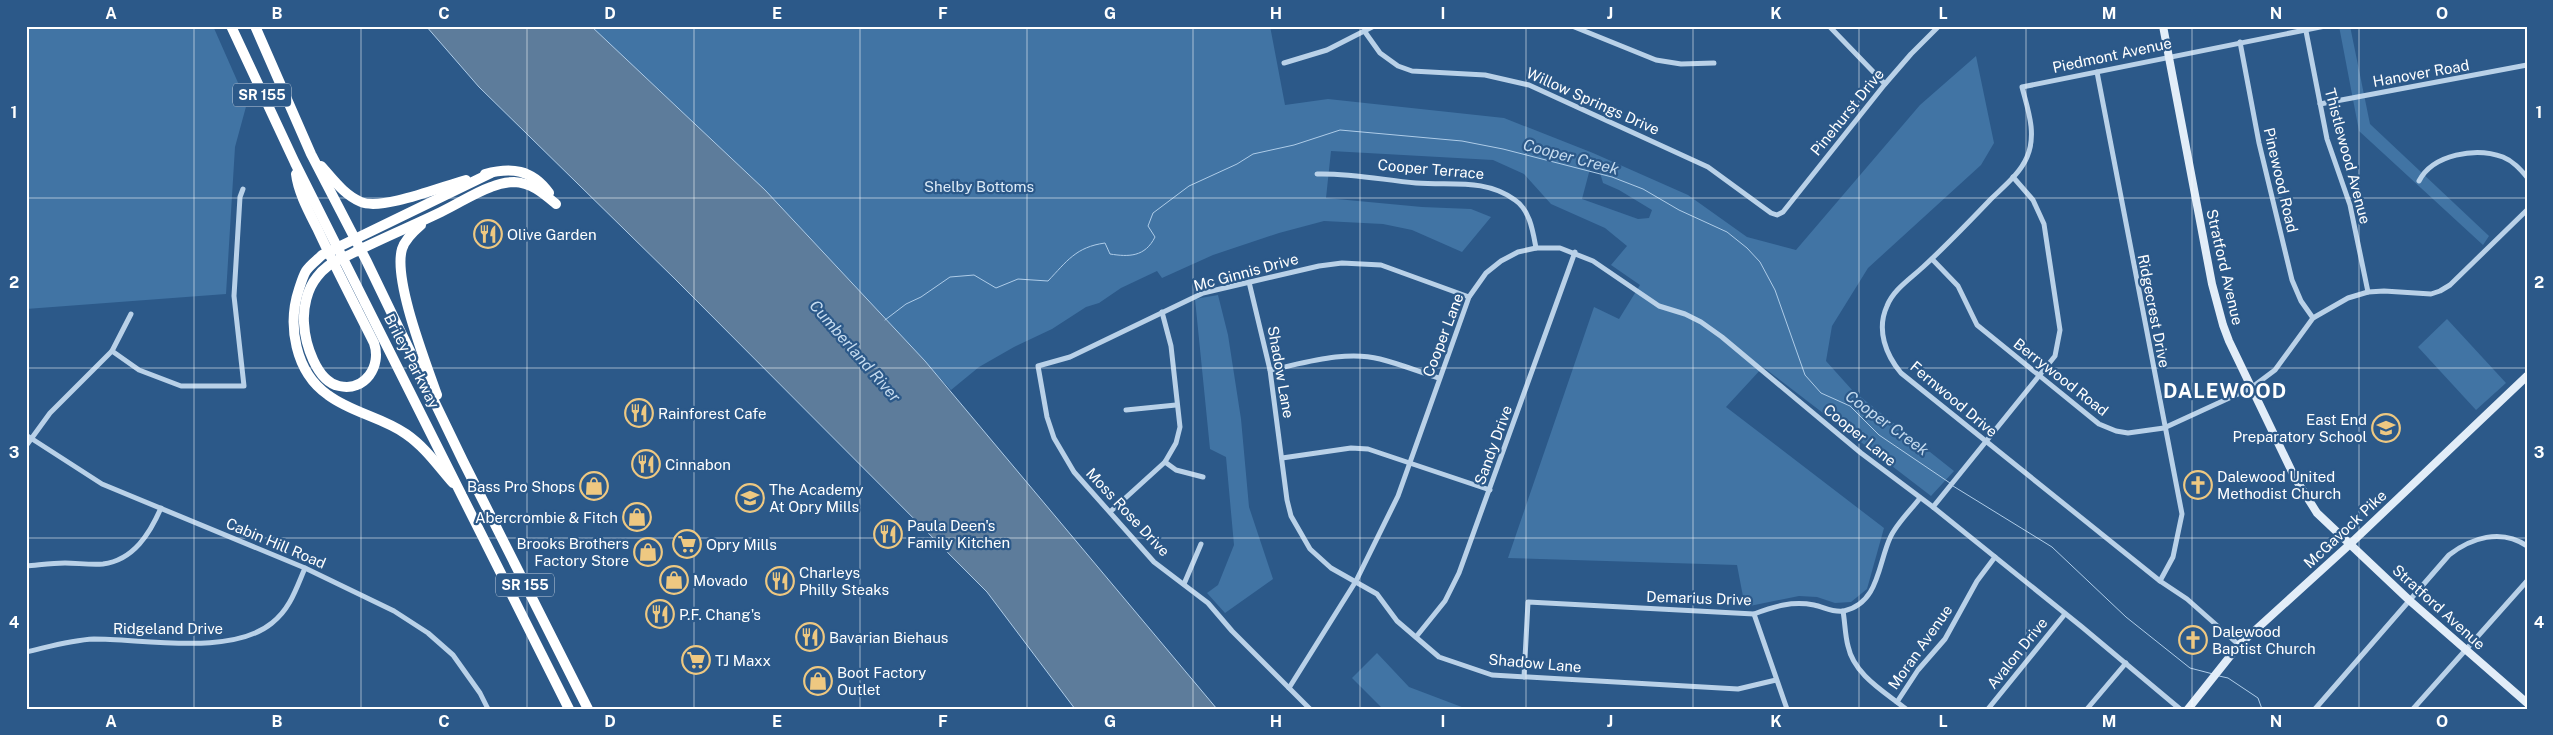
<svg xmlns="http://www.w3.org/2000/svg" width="2553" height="735" font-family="'Public Sans',sans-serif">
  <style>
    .green { fill: #4174a4; fill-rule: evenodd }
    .water { fill: #5d7c9b; stroke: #aecce8 }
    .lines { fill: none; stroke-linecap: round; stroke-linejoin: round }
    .stream { stroke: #aecce8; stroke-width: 1 }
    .street { stroke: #b9d1e8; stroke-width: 5 }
    .secondary { stroke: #e2edf8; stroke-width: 8 }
    .highway { stroke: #fff; stroke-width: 10 }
    .grid { fill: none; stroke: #fff; stroke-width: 1; stroke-opacity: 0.55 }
    .labels { text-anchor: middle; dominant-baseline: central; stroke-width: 4.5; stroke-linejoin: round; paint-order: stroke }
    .shield { fill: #2c5989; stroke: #c0cddc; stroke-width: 1 }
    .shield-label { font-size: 14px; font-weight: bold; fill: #fff }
    .street-label { font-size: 15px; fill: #fff; stroke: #2c5989 }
    .park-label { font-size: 15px; fill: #dceaf7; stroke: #2c5989 }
    .poi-label { font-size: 15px; fill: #fff; stroke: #2c5989; text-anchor: start }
    .water-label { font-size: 16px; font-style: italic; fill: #c5dbef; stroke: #2c5989 }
    .district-label { font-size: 20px; font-weight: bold; letter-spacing: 1px; fill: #fff; stroke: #2c5989 }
    .neatline { fill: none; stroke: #fff; stroke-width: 2 }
    .grid-label { font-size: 16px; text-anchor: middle; font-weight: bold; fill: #fff }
  </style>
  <rect width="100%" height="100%" fill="#2c5989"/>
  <g class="green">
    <polygon points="26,26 213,26 247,103 235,147 226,294 26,309"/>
    <path d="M591 26H1270L1285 105 1328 99 1504 118 1593 153 1688 195 1747 237 1796 250 1920 105 1976 56 1994 143 1981 165 1868 268 1832 326 1826 361 1853 391 1954 471 1931 496 1763 367 1726 407 1884 528 1867 589 1851 602 1835 603 1817 597 1799 596 1745 607 1737 565 1508 558 1594 307 1619 319 1640 285 1611 265 1627 246 1605 228 1551 204 1524 174 1493 160 1331 151 1326 198 1422 207 1471 209 1491 217 1462 252 1412 230 1383 224 1324 221 1279 233 1213 255 1162 278 1157 271 1121 288 1099 303 1086 307 1052 329 1014 347 979 367 951 390 765 191ZM1591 165 1599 169 1603 183 1619 190 1652 210 1649 218 1638 219 1582 199Z"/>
    <polygon points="2339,26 2350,26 2370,124 2489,236 2483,245 2359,131"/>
    <polygon points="1218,295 1228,335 1241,419 1249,507 1273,579 1225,613 1207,593 1218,585 1234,545 1226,457 1210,449 1195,299"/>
    <polygon points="2447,319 2506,383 2476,410 2418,347"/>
    <polygon points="1377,653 1409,687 1467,709 1383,709 1352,678"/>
  </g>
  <polygon class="water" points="426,26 591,26 765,190 925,361 1217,709 1075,709 987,592 675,279 479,87"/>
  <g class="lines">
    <g class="stream">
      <path d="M885 320 906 304 921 297 950 277 974 275 996 288 1018 279 1048 281C1067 261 1076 247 1105 243L1110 254C1129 257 1145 257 1155 237L1148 226 1153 213 1189 186 1237 164 1253 154 1294 145 1340 130 1462 141 1503 149 1612 177 1643 189 1679 210 1727 232 1747 248 1760 262 1775 290 1805 375 1821 393 1850 406 1879 435 1950 483"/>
      <polyline points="1953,486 2052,547 2126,617 2190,668 2213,674"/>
      <polyline points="2219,676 2228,678 2258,698 2262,709"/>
    </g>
    <g class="street">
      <polyline points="1572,26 1656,60 1681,64 1714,63"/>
      <polyline points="1829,26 1885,84"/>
      <polyline points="2305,26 2327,139 2350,205 2368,292"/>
      <polyline points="1365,32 1380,53 1398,66 1412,71 1485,75 1529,85 1708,167 1771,213 1777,215 1783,212 1885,84 1911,54 1939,26"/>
      <polyline points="2240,42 2259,143 2292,280 2301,301 2313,318"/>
      <polyline points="1284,63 1327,50 1374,26"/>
      <polyline points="2097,72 2182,514 2173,557 2160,581"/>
      <polyline points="2320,104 2527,65"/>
      <path d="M1317 174C1351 173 1383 180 1416 183 1451 186 1485 178 1515 200 1530 210 1533 232 1536 248"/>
      <path d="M2419 181C2433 154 2476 147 2503 157 2513 161 2520 169 2527 177"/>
      <polyline points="1932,259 1958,286 1977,325 2099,424 2116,431 2128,433 2164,428 2251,388 2275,370 2313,318 2348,298 2368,292 2384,291 2431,294 2440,291 2450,285 2527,210"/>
      <polyline points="1249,282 1270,370 1287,500 1291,516 1310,549 1331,568 1377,594 1397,621 1439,657 1492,675 1738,689 1776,680"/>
      <polyline points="112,351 131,314"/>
      <path d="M1270 370C1305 363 1345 350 1380 359 1400 364 1420 372 1439 378"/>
      <polyline points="1126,410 1176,405"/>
      <polyline points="26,435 102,484 305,568 394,611 428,633 453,655 480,693 488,709"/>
      <polyline points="26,446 50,413 112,351 139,370 181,386 244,386 234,296 240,197 243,189"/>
      <polyline points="1282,458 1351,448 1368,449 1490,490"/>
      <polyline points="1165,462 1176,470 1203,477"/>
      <polyline points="1933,507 2055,356 2060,330 2044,224 2033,200 2013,177"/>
      <polyline points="1111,511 1165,462 1176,443 1180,427 1171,346 1162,312"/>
      <path d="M26 566C39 565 52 563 65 563 77 563 90 565 103 564 134 560 150 533 161 508"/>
      <polyline points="1184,584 1201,544"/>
      <path d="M1843 611C1845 622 1845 635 1848 646 1854 675 1885 692 1906 709"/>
      <polyline points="1754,614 1787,709"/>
      <polyline points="1416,637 1445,601 1459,573 1575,252"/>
      <path d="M2239 645 2187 599 2160 581 1901 373C1886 355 1876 330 1887 306 1893 290 1910 279 1923 267 1946 246 1968 223 1990 200 2002 188 2020 174 2027 157 2037 134 2028 110 2022 87L2325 26"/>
      <path d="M26 652C48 647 71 640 94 639 144 639 232 656 272 623 290 609 296 589 305 568"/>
      <path d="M1524 677 1528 602 1754 614C1775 606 1792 601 1814 605 1824 607 1833 613 1844 611 1879 603 1878 564 1890 538 1896 524 1911 510 1920 498"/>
      <polyline points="1289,688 1356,581 1398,496 1469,297 1486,273 1501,261 1518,252 1536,248 1560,248 1593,261 1659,306 1685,314 1701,322 1722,337 1861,453 1933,507 2082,627 2180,709"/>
      <polyline points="1897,702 1918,670 1945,639 1977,581 1995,557"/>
      <polyline points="1310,709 1232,631 1208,603 1154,562 1074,472 1054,438 1047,417 1038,366 1070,357 1203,293 1319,266 1342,263 1381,265 1469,297"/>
      <polyline points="1988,709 2065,614"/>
      <polyline points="2087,709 2126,663"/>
      <path d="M2315 709 2449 555C2471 538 2501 528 2527 546"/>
      <polyline points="2413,709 2527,581"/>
    </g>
    <g class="secondary">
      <polyline points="2163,26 2212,284 2223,325 2229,341 2295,478 2317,513 2409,600 2527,703"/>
      <polyline points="2188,709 2239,645 2349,545 2527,376"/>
    </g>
    <g class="highway">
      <polyline points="231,26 295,163 569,709"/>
      <polyline points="255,26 311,154 366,260 463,461 588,709"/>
      <path d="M321 166C333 179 344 195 361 202 382 211 443 186 466 180"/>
      <path d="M296 174C298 192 309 212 317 228 335 267 355 305 374 343 382 366 365 392 339 386 316 381 305 343 304 323 303 308 307 289 317 277 320 273 324 269 328 266 336 260 346 257 355 252 383 238 412 226 441 212 458 204 474 193 491 187 498 184 506 182 514 182 532 183 543 193 556 204"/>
      <path d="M485 174C511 167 532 169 549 193"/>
      <path d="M421 225C414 231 405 239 402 249 393 280 426 363 437 395"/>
      <path d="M453 483C438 466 425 447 406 434 382 417 352 413 328 395 295 372 287 325 299 289 301 283 303 276 306 271 310 265 317 260 322 255L491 173"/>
    </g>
  </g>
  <path class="grid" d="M194 26V709M361 26V709M527 26V709M694 26V709M860 26V709M1027 26V709M1193 26V709M1360 26V709M1526 26V709M1693 26V709M1859 26V709M2026 26V709M2192 26V709M2359 26V709M26 198H2527M26 368H2527M26 538H2527"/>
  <defs>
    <symbol id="restaurant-ring" viewBox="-11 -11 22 22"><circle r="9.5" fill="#2c5989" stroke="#eec881" stroke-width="1.5"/><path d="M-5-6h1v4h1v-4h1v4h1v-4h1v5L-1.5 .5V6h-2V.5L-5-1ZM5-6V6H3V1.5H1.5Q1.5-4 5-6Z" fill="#eec881"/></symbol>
    <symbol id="school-ring" viewBox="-11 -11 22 22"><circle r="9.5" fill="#2c5989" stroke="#eec881" stroke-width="1.5"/><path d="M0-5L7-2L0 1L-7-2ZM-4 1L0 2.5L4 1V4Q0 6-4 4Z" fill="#eec881"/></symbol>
    <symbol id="church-ring" viewBox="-11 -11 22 22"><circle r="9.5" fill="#2c5989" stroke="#eec881" stroke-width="1.5"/><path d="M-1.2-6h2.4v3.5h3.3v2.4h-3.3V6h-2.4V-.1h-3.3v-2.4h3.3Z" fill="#eec881"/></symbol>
    <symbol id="shop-ring" viewBox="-11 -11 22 22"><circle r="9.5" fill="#2c5989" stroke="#eec881" stroke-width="1.5"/><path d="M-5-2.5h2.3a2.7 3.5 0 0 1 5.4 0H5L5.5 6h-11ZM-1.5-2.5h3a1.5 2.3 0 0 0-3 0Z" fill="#eec881"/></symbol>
    <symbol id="supermarket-ring" viewBox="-11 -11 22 22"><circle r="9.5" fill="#2c5989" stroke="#eec881" stroke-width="1.5"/><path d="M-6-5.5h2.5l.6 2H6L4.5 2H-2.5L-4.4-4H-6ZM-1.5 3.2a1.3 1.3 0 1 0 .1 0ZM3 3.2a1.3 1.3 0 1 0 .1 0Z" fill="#eec881"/></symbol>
  </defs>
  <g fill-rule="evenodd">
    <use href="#restaurant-ring" x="472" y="218" width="32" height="32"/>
    <use href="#restaurant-ring" x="623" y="397" width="32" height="32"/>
    <use href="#school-ring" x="2370" y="412" width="32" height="32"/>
    <use href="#restaurant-ring" x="630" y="448" width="32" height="32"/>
    <use href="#church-ring" x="2182" y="469" width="32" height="32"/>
    <use href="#shop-ring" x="578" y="470" width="32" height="32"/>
    <use href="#school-ring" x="734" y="482" width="32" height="32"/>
    <use href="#shop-ring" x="621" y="501" width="32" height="32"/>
    <use href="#restaurant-ring" x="872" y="518" width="32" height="32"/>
    <use href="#supermarket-ring" x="671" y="528" width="32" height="32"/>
    <use href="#shop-ring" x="632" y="536" width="32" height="32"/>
    <use href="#shop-ring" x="658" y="564" width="32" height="32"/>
    <use href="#restaurant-ring" x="764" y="565" width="32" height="32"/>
    <use href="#restaurant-ring" x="644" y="598" width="32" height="32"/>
    <use href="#restaurant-ring" x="794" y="621" width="32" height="32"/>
    <use href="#church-ring" x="2177" y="624" width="32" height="32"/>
    <use href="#supermarket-ring" x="680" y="644" width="32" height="32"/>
    <use href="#shop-ring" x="802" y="665" width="32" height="32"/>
  </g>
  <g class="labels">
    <g class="shield">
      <rect x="233" y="83.5" width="58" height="23" rx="4"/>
      <rect x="496" y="573.5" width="58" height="23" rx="4"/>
    </g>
    <g class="shield-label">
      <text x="262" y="95">SR 155</text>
      <text x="525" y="585">SR 155</text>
    </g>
    <g class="street-label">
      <text transform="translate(2112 55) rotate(-12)">Piedmont Avenue</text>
      <text transform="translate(2421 73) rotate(-10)">Hanover Road</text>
      <text transform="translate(1593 101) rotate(24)">Willow Springs Drive</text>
      <text transform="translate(1847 112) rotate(-51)">Pinehurst Drive</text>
      <text transform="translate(2348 156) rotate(75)">Thistlewood Avenue</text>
      <text transform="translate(1431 169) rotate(5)">Cooper Terrace</text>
      <text transform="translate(2281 180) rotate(77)">Pinewood Road</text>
      <text transform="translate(2225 267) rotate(77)">Stratford Avenue</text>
      <text transform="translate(1246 272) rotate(-15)">Mc Ginnis Drive</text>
      <text transform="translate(2154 311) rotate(79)">Ridgecrest Drive</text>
      <text transform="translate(1443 335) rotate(-69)">Cooper Lane</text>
      <text transform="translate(412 361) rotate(63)">Briley Parkway</text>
      <text transform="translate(1281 372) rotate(80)">Shadow Lane</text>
      <text transform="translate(2061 377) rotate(38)">Berrywood Road</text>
      <text transform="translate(1954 399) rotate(40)">Fernwood Drive</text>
      <text transform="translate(1860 435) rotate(39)">Cooper Lane</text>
      <text transform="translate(1493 445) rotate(-70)">Sandy Drive</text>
      <text transform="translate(1128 512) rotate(47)">Moss Rose Drive</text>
      <text transform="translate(2345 529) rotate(-43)">McGavock Pike</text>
      <text transform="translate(276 543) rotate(23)">Cabin Hill Road</text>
      <text transform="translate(1699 598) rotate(2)">Demarius Drive</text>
      <text transform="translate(2439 607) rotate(42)">Stratford Avenue</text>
      <text x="168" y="628">Ridgeland Drive</text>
      <text transform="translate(1920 647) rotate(-55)">Moran Avenue</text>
      <text transform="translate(2017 653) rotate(-51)">Avalon Drive</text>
      <text transform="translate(1535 663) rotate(5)">Shadow Lane</text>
    </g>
    <g class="park-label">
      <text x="979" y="186">Shelby Bottoms</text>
    </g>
    <g class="poi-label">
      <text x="507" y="234">Olive Garden</text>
      <text x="658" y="413">Rainforest Cafe</text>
      <text x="2367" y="419" text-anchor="end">East End<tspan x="2367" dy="17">Preparatory School</tspan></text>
      <text x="665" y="464">Cinnabon</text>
      <text x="2217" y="476">Dalewood United<tspan x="2217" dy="17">Methodist Church</tspan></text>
      <text x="575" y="486" text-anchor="end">Bass Pro Shops</text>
      <text x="769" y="489">The Academy<tspan x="769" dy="17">At Opry Mills</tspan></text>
      <text x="618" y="517" text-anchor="end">Abercrombie &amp; Fitch</text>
      <text x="907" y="525">Paula Deen's<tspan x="907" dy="17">Family Kitchen</tspan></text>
      <text x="629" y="543" text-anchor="end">Brooks Brothers<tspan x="629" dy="17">Factory Store</tspan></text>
      <text x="706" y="544">Opry Mills</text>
      <text x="799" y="572">Charleys<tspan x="799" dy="17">Philly Steaks</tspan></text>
      <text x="693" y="580">Movado</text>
      <text x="679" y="614">P.F. Chang's</text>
      <text x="2212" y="631">Dalewood<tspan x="2212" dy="17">Baptist Church</tspan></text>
      <text x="829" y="637">Bavarian Biehaus</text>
      <text x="715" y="660">TJ Maxx</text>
      <text x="837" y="672">Boot Factory<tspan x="837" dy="17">Outlet</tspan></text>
    </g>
    <g class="water-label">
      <text transform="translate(1571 157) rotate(15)">Cooper Creek</text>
      <text transform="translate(855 351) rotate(49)">Cumberland River</text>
      <text transform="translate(1887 423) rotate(36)">Cooper Creek</text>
    </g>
    <g class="district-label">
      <text x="2225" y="391">DALEWOOD</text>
    </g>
  </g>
  <rect width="2553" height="735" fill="none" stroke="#2c5989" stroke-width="55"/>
  <rect x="28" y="28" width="2498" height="680" class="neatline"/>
  <g class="grid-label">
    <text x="111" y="19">A</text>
    <text x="277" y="19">B</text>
    <text x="444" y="19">C</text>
    <text x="610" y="19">D</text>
    <text x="777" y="19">E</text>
    <text x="943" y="19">F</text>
    <text x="1110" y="19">G</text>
    <text x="1276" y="19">H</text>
    <text x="1443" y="19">I</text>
    <text x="1610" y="19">J</text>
    <text x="1776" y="19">K</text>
    <text x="1943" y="19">L</text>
    <text x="2109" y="19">M</text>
    <text x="2276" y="19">N</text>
    <text x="2442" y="19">O</text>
    <text x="14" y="118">1</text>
    <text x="2539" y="118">1</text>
    <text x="14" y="288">2</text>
    <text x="2539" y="288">2</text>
    <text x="14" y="458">3</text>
    <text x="2539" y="458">3</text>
    <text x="14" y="628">4</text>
    <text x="2539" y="628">4</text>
    <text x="111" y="727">A</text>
    <text x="277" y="727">B</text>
    <text x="444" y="727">C</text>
    <text x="610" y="727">D</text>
    <text x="777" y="727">E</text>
    <text x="943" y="727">F</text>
    <text x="1110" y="727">G</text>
    <text x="1276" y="727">H</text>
    <text x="1443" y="727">I</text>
    <text x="1610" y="727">J</text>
    <text x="1776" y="727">K</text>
    <text x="1943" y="727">L</text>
    <text x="2109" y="727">M</text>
    <text x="2276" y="727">N</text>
    <text x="2442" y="727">O</text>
  </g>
</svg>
